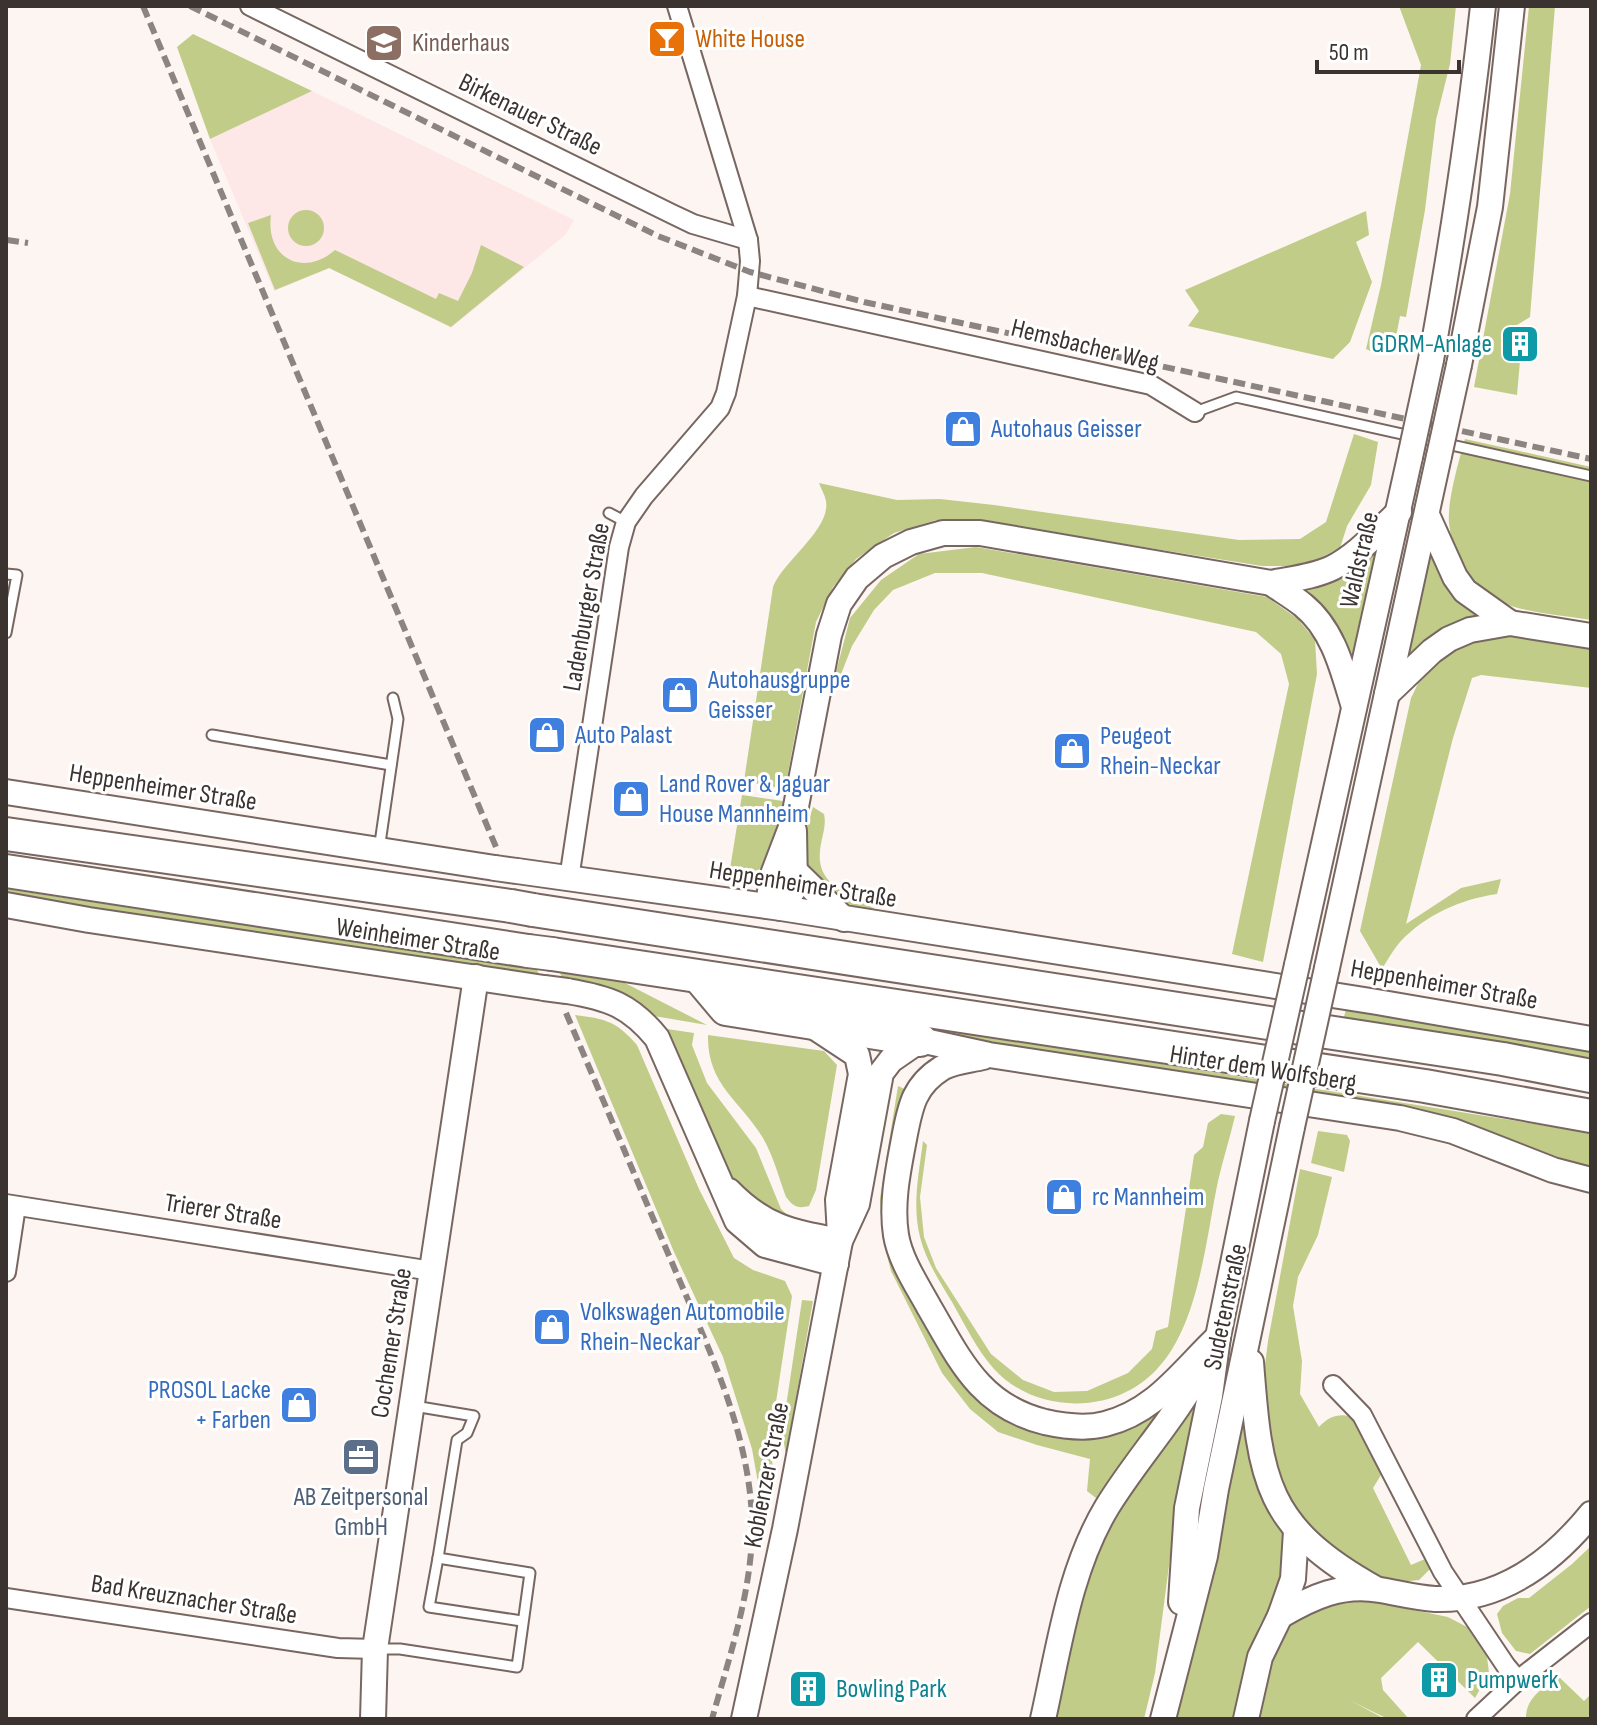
<svg xmlns="http://www.w3.org/2000/svg" width="1597" height="1725" font-family="'Sofia Sans Condensed',sans-serif">
  <style>
    .industrial { fill: #fde7e7 }
    .green { fill: #c0cc88 }
    .lines { fill: none; stroke-linecap: round; stroke-linejoin: round }
    .lane-casing { stroke: #786761; stroke-width: 13 }
    .street-casing { stroke: #786761; stroke-width: 22 }
    .secondary-casing { stroke: #786761; stroke-width: 28 }
    .highway-casing { stroke: #786761; stroke-width: 36 }
    .lane { stroke: #fff; stroke-width: 9 }
    .street { stroke: #fff; stroke-width: 18 }
    .secondary { stroke: #fff; stroke-width: 24 }
    .highway { stroke: #fff; stroke-width: 32 }
    .rail { stroke: #8c8481; stroke-width: 6; stroke-dasharray: 12 6; stroke-linecap: butt }
    .secondary-bridge-casing { stroke: #786761; stroke-width: 28; stroke-linecap: butt }
    .highway-bridge-casing { stroke: #786761; stroke-width: 36; stroke-linecap: butt }
    .secondary-bridge { stroke: #fff; stroke-width: 24 }
    .highway-bridge { stroke: #fff; stroke-width: 32 }
    .labels { text-anchor: middle; dominant-baseline: central; stroke-width: 6; stroke-linejoin: round; paint-order: stroke }
    .food-label { font-size: 26px; fill: #c56008; stroke: #fff; text-anchor: start }
    .education-label { font-size: 26px; fill: #785e54; stroke: #fff; text-anchor: start }
    .street-label { font-size: 26px; fill: #3b3330; stroke: #fff }
    .culture-label { font-size: 26px; fill: #0d838f; stroke: #fff; text-anchor: start }
    .shop-label { font-size: 26px; fill: #366cbe; stroke: #fff; text-anchor: start }
    .service-label { font-size: 26px; fill: #4e5e75; stroke: #fff }
  </style>
  <rect width="100%" height="100%" fill="#fdf5f2"/>
  <polygon class="industrial" points="312,91 574,220 565,235 451,328 330,268 274,291 210,139"/>
  <g class="green">
    <polygon points="1399,6 1456,6 1450,64 1436,120 1425,210 1406,317 1400,316 1396,337 1379,334 1375,353 1366,349 1381,285 1421,65"/>
    <polygon points="1529,6 1555,6 1530,317 1517,325 1514,352 1520,361 1517,395 1474,387 1510,194"/>
    <polygon points="193,34 312,91 210,139 177,47"/>
    <circle cx="306" cy="228" r="18"/>
    <polygon points="1366,211 1369,235 1356,242 1372,282 1350,342 1333,359 1188,326 1199,311 1185,290"/>
    <path d="M271 215C265 258 303 278 335 250L436 299 439 293 458 301 472 273 481 245 524 267 451 327 329 268 275 290 248 223Z"/>
    <path d="M1354 434 1378 442 1371 485 1347 526 1340 548 1304 566H1262L1005 525 936 520 894 533 856 559 833 587 816 622 785 789 744 781 773 587C783 561 831 529 826 501 825 495 821 489 819 483L897 500 940 499 994 505 1239 540 1300 539 1326 522Z"/>
    <path d="M1465 439 1591 467V620C1567 616 1542 614 1518 608 1479 598 1453 563 1449 523 1447 502 1459 460 1465 439Z"/>
    <polygon points="1433,542 1465,602 1482,618 1407,661"/>
    <polygon points="1380,543 1353,666 1291,586"/>
    <polygon points="976,547 1267,597 1298,619 1315,640 1317,674 1263,962 1232,954 1289,684 1281,654 1256,632 982,573 935,573 893,590 874,610 852,646 838,682 835,676 850,618 881,580 919,554"/>
    <path d="M1502 635 1591 647V688L1481 675 1472 678 1453 738 1406 924 1461 888 1501 879 1497 894C1461 899 1425 915 1400 942 1393 950 1387 961 1382 969L1360 931 1411 698C1416 689 1420 677 1426 669 1445 645 1474 639 1502 635Z"/>
    <path d="M742 795 783 801C779 839 776 856 747 882L728 881Z"/>
    <path d="M813 807 824 814C827 826 821 838 820 851 816 889 856 896 882 913 851 908 810 893 804 858 802 847 805 832 806 820H809Z"/>
    <polygon points="6,889 537,969 540,977 6,895"/>
    <polygon points="560,973 621,981 707,1025 654,1016 630,996 608,988 563,980"/>
    <polygon points="1346,1009 1502,1033 1591,1051 1591,1059 1344,1017"/>
    <path d="M575 1015C606 1019 616 1021 637 1045L699 1189 734 1258 753 1270 785 1281 792 1296 771 1435 773 1477 765 1533 760 1530V1494L752 1449 723 1357 674 1252Z"/>
    <polygon points="886,1020 1591,1133 1591,1169 1451,1118 885,1028"/>
    <polygon points="667,1029 694,1033 692,1045 707,1083 756,1148 781,1209 795,1222 749,1199 731,1176"/>
    <path d="M708 1035 824 1051 837 1065 816 1190 809 1206C797 1209 793 1206 786 1197 779 1178 773 1155 763 1138 740 1100 707 1085 708 1035Z"/>
    <polygon points="898,1086 909,1091 887,1194 968,1388 1118,1432 1164,1410 1101,1502 1087,1491 1090,1459 1037,1445 998,1432 970,1409 942,1373 891,1271 882,1236 880,1198"/>
    <path d="M1221 1114 1235 1116C1230 1138 1223 1159 1218 1181 1206 1238 1199 1325 1157 1369 1115 1415 1036 1415 994 1369 977 1350 965 1325 952 1302 940 1282 926 1261 920 1237 912 1205 919 1173 923 1141L927 1145 920 1197 924 1237 936 1268 991 1354 1023 1380 1054 1392 1087 1391 1128 1373 1152 1349 1156 1331 1168 1327 1194 1155 1203 1147 1208 1123Z"/>
    <polygon points="1318,1131 1347,1135 1350,1141 1344,1172 1311,1163"/>
    <path d="M1300 1169 1332 1177 1318 1235 1298 1277 1293 1306 1302 1361 1300 1394 1319 1427C1331 1414 1341 1413 1358 1418L1384 1470 1373 1488 1411 1565 1425 1559 1430 1569 1419 1580 1400 1582 1367 1573 1306 1527 1279 1489 1261 1397 1268 1341Z"/>
    <polygon points="802,1300 813,1301 786,1455 782,1433"/>
    <polygon points="1201,1388 1174,1527 1155,1673 1144,1719 1051,1719 1075,1610 1113,1511"/>
    <polygon points="1242,1410 1249,1460 1262,1498 1286,1537 1285,1580 1259,1626 1246,1667 1234,1719 1177,1719"/>
    <polygon points="1591,1546 1591,1606 1530,1654 1516,1651 1502,1633 1497,1614 1503,1606 1518,1598 1529,1598 1572,1564"/>
    <polygon points="1360,1599 1448,1617 1467,1627 1487,1657 1489,1673 1475,1698 1418,1642 1381,1678 1383,1690 1409,1719 1388,1719 1351,1701 1385,1719 1255,1719 1267,1664 1283,1631 1305,1608"/>
    <path d="M1559 1677 1584 1701 1591 1694V1719H1526C1526 1697 1542 1689 1559 1677Z"/>
  </g>
  <g class="lines">
    <defs>
      <g id="lane">
        <polyline points="1195,412 1236,397 1591,476"/>
        <polyline points="609,513 626,522"/>
        <polyline points="6,574 17,575 6,633"/>
        <polyline points="212,735 391,765"/>
        <polyline points="379,850 398,719 393,698"/>
        <polyline points="438,1558 429,1607 522,1621"/>
        <polyline points="376,1649 400,1649 517,1667 530,1573 438,1558 457,1440 467,1433 474,1416 414,1406"/>
      </g>
      <g id="street">
        <polyline points="250,6 672,214 693,224 748,240"/>
        <polyline points="747,296 1151,385 1195,412"/>
        <polyline points="569,879 619,547 626,522 644,496 720,408 726,393 747,296 750,261 748,240 677,6"/>
        <polyline points="6,1204 432,1271"/>
        <polyline points="6,1272 16,1206"/>
        <polyline points="1333,1385 1362,1415 1443,1572 1506,1666 1518,1680"/>
        <polyline points="6,1598 338,1648 375,1649"/>
        <polyline points="1476,1719 1518,1680 1591,1623"/>
      </g>
      <g id="secondary">
        <path d="M1431 360C1452 243 1470 125 1483 6"/>
        <polyline points="1459,365 1490,207 1512,6"/>
        <polyline points="1427,515 1455,577 1465,591 1510,623"/>
        <path d="M1271 583C1281 590 1293 597 1303 605 1334 630 1343 671 1354 707"/>
        <polyline points="1387,694 1432,651 1449,639 1470,630 1510,623 1591,636"/>
        <polyline points="6,792 495,868"/>
        <polyline points="517,871 781,908 1377,1002 1591,1039"/>
        <polyline points="797,873 844,919"/>
        <polyline points="6,905 89,920 544,988"/>
        <path d="M768 906 772 877 793 822 829 635 839 604 857 578 883 556 911 542 943 533H980L1271 583C1291 579 1313 577 1332 568 1358 555 1378 531 1399 512"/>
        <polyline points="781,908 795,887 794,831"/>
        <polyline points="1297,965 1410,457"/>
        <polyline points="1327,968 1439,456"/>
        <path d="M567 991C609 998 630 1005 657 1038L737 1221 765 1245 836 1264"/>
        <polyline points="813,1026 857,1055 861,1074 838,1200 840,1235"/>
        <path d="M983 1057C971 1060 953 1061 942 1068 913 1086 910 1108 904 1139 898 1171 891 1203 896 1235 900 1260 917 1285 929 1307 960 1360 980 1406 1045 1422 1063 1426 1086 1429 1105 1424 1155 1412 1182 1371 1218 1337"/>
        <path d="M729 1191C765 1228 792 1232 840 1241"/>
        <path d="M1251 1362C1260 1481 1265 1527 1376 1589"/>
        <polyline points="1181,1602 1187,1508 1210,1396 1218,1337 1262,1121"/>
        <path d="M1280 1616C1312 1597 1342 1583 1380 1590 1398 1593 1416 1598 1435 1599 1500 1601 1552 1562 1591 1514"/>
        <polyline points="373,1719 375,1649 476,977"/>
        <polyline points="744,1719 785,1529 840,1241 857,1204 881,1073 891,1060 920,1040 989,1055 1400,1118 1453,1131 1553,1170 1591,1180"/>
        <path d="M1043 1719C1059 1648 1069 1570 1107 1507 1137 1458 1177 1416 1204 1364"/>
        <polyline points="1163,1719 1205,1556 1216,1489 1292,1127"/>
        <polyline points="1246,1719 1260,1657 1280,1616 1293,1579 1296,1531"/>
      </g>
      <g id="highway">
        <polyline points="6,834 511,906"/>
        <polyline points="6,871 528,951"/>
        <polyline points="533,910 1503,1059 1591,1076"/>
        <polyline points="552,954 1425,1086 1591,1116"/>
        <polyline points="699,977 726,1009 920,1040"/>
      </g>
    </defs>
    <use href="#lane" class="lane-casing"/>
    <use href="#street" class="street-casing"/>
    <use href="#secondary" class="secondary-casing"/>
    <use href="#highway" class="highway-casing"/>
    <use href="#lane" class="lane"/>
    <use href="#street" class="street"/>
    <use href="#secondary" class="secondary"/>
    <use href="#highway" class="highway"/>
    <g class="rail">
      <polyline points="143,6 496,847"/>
      <polyline points="190,6 658,236 750,272 864,302 1591,459"/>
      <polyline points="7,240 28,243"/>
      <path d="M566 1013C602 1097 637 1181 673 1265 707 1346 748 1427 752 1518 754 1586 730 1654 712 1719"/>
    </g>
    <defs>
      <g id="secondary-bridge">
        <polyline points="1439,456 1459,365"/>
        <polyline points="1410,457 1431,360"/>
        <polyline points="495,868 517,871"/>
        <polyline points="544,988 567,991"/>
        <polyline points="1262,1121 1297,965"/>
        <polyline points="1292,1127 1327,968"/>
      </g>
      <g id="highway-bridge">
        <polyline points="511,906 533,910"/>
        <polyline points="528,951 552,954"/>
      </g>
    </defs>
    <use href="#secondary-bridge" class="secondary-bridge-casing"/>
    <use href="#highway-bridge" class="highway-bridge-casing"/>
    <use href="#secondary-bridge" class="secondary-bridge"/>
    <use href="#highway-bridge" class="highway-bridge"/>
  </g>
  <defs>
    <symbol id="bar-square" viewBox="-11 -11 22 22"><rect x="-9" y="-9" width="18" height="18" rx="4" fill="#e8710a" stroke="#fff"/><path d="M-6-5H6L.8 .8V4.5H3.5V6h-7V4.5H-.8V.8Z" fill="#fff"/></symbol>
    <symbol id="school-square" viewBox="-11 -11 22 22"><rect x="-9" y="-9" width="18" height="18" rx="4" fill="#8d6e63" stroke="#fff"/><path d="M0-5L7-2L0 1L-7-2ZM-4 1L0 2.5L4 1V4Q0 6-4 4Z" fill="#fff"/></symbol>
    <symbol id="building-square" viewBox="-11 -11 22 22"><rect x="-9" y="-9" width="18" height="18" rx="4" fill="#0f9aa8" stroke="#fff"/><path d="M-4-6H4V6H1V3H-1V6H-4ZM-2.5-4.3h1.7v1.8h-1.7ZM.8-4.3h1.7v1.8H.8ZM-2.5-1h1.7V.8h-1.7ZM.8-1h1.7V.8H.8Z" fill="#fff"/></symbol>
    <symbol id="shop-square" viewBox="-11 -11 22 22"><rect x="-9" y="-9" width="18" height="18" rx="4" fill="#3f7fe0" stroke="#fff"/><path d="M-5-2.5h2.3a2.7 3.5 0 0 1 5.4 0H5L5.5 6h-11ZM-1.5-2.5h3a1.5 2.3 0 0 0-3 0Z" fill="#fff"/></symbol>
    <symbol id="office-square" viewBox="-11 -11 22 22"><rect x="-9" y="-9" width="18" height="18" rx="4" fill="#5c6f8a" stroke="#fff"/><path d="M-6-3h4V-5.5h4V-3h4V5H-6ZM-1-4.5V-3h2v-1.5ZM-6 0V1H6V0Z" fill="#fff"/></symbol>
  </defs>
  <g fill-rule="evenodd">
    <use href="#bar-square" x="645" y="17" width="44" height="44"/>
    <use href="#school-square" x="362" y="21" width="44" height="44"/>
    <use href="#building-square" x="1498" y="322" width="44" height="44"/>
    <use href="#shop-square" x="941" y="407" width="44" height="44"/>
    <use href="#shop-square" x="658" y="673" width="44" height="44"/>
    <use href="#shop-square" x="525" y="713" width="44" height="44"/>
    <use href="#shop-square" x="1050" y="729" width="44" height="44"/>
    <use href="#shop-square" x="609" y="777" width="44" height="44"/>
    <use href="#shop-square" x="1042" y="1175" width="44" height="44"/>
    <use href="#shop-square" x="530" y="1305" width="44" height="44"/>
    <use href="#shop-square" x="277" y="1383" width="44" height="44"/>
    <use href="#office-square" x="339" y="1435" width="44" height="44"/>
    <use href="#building-square" x="1417" y="1658" width="44" height="44"/>
    <use href="#building-square" x="786" y="1667" width="44" height="44"/>
  </g>
  <g class="labels">
    <g class="food-label">
      <text x="695" y="39">White House</text>
    </g>
    <g class="education-label">
      <text x="412" y="43">Kinderhaus</text>
    </g>
    <g class="street-label">
      <text transform="translate(530 115) rotate(26)">Birkenauer Straße</text>
      <text transform="translate(1085 346) rotate(14)">Hemsbacher Weg</text>
      <text transform="translate(1360 560) rotate(-77)">Waldstraße</text>
      <text transform="translate(587 607) rotate(-80)">Ladenburger Straße</text>
      <text transform="translate(163 788) rotate(9)">Heppenheimer Straße</text>
      <text transform="translate(803 885) rotate(9)">Heppenheimer Straße</text>
      <text transform="translate(418 940) rotate(9)">Weinheimer Straße</text>
      <text transform="translate(1444 985) rotate(10)">Heppenheimer Straße</text>
      <text transform="translate(1263 1069) rotate(9)">Hinter dem Wolfsberg</text>
      <text transform="translate(223 1212) rotate(9)">Trierer Straße</text>
      <text transform="translate(1226 1307) rotate(-78)">Sudetenstraße</text>
      <text transform="translate(392 1343) rotate(-81)">Cochemer Straße</text>
      <text transform="translate(767 1475) rotate(-79)">Koblenzer Straße</text>
      <text transform="translate(194 1600) rotate(9)">Bad Kreuznacher Straße</text>
    </g>
    <g class="culture-label">
      <text x="1492" y="344" text-anchor="end">GDRM-Anlage</text>
      <text x="1467" y="1680">Pumpwerk</text>
      <text x="836" y="1689">Bowling Park</text>
    </g>
    <g class="shop-label">
      <text x="991" y="429">Autohaus Geisser</text>
      <text x="708" y="680">Autohausgruppe<tspan x="708" dy="30">Geisser</tspan></text>
      <text x="575" y="735">Auto Palast</text>
      <text x="1100" y="736">Peugeot<tspan x="1100" dy="30">Rhein-Neckar</tspan></text>
      <text x="659" y="784">Land Rover &amp; Jaguar<tspan x="659" dy="30">House Mannheim</tspan></text>
      <text x="1092" y="1197">rc Mannheim</text>
      <text x="580" y="1312">Volkswagen Automobile<tspan x="580" dy="30">Rhein-Neckar</tspan></text>
      <text x="271" y="1390" text-anchor="end">PROSOL Lacke<tspan x="271" dy="30">+ Farben</tspan></text>
    </g>
    <g class="service-label">
      <text x="361" y="1497">AB Zeitpersonal<tspan x="361" dy="30">GmbH</tspan></text>
    </g>
  </g>
  <rect width="1597" height="1725" fill="none" stroke="#3b3330" stroke-width="16"/>
  <path d="M1317 60v12h142v-12" fill="none" stroke="#3b3330" stroke-width="4"/>
  <text x="1329" y="60" font-size="24" fill="#3b3330" stroke="#ffffff" stroke-width="6" paint-order="stroke">50 m</text>
</svg>
